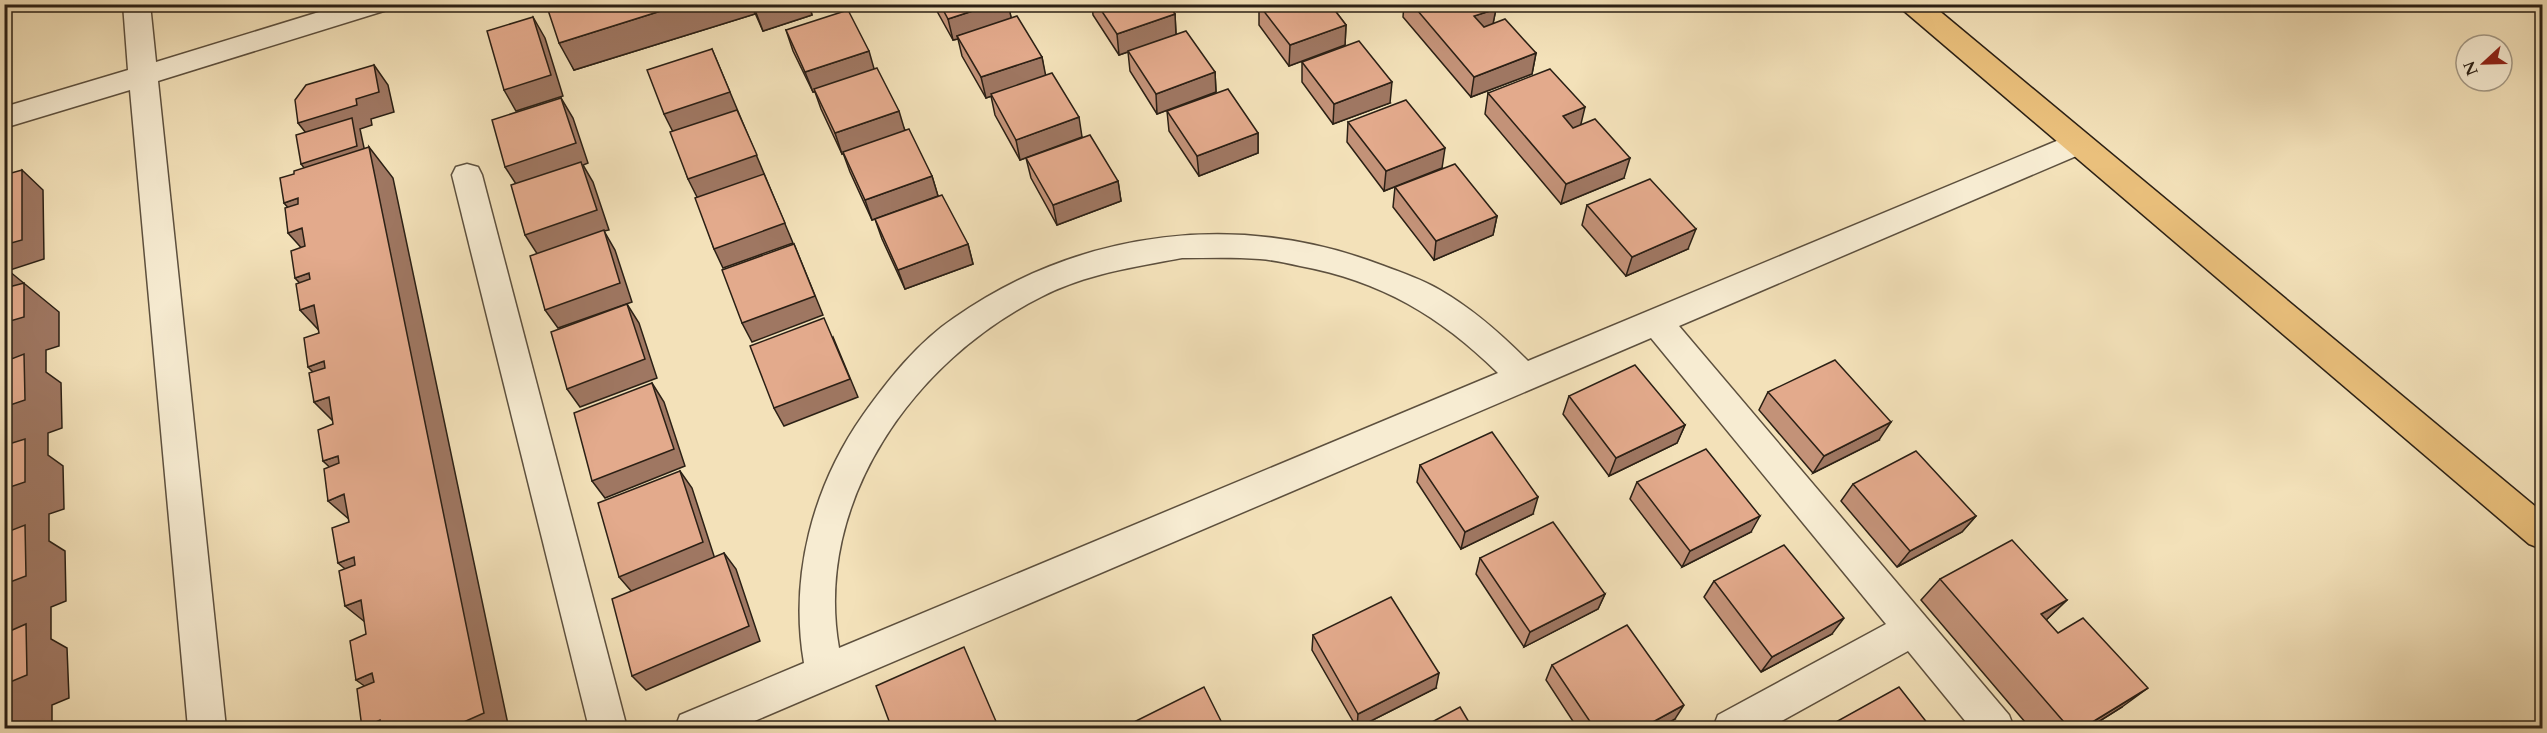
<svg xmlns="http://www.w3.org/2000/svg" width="2547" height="733" font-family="Cardo,serif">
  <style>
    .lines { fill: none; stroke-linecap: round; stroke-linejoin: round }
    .minor-casing { stroke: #5d503e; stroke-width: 3 }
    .major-casing { stroke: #2b2015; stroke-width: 3 }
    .minor { fill: #f7ecd2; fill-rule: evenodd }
    .major { fill: #eac07c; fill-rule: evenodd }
    .wall { fill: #c39278; stroke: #2b2015; stroke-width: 1.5 }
    .shaded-wall { fill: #9f7762; stroke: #2b2015; stroke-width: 1.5 }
    .building { fill: #e3aa8c; stroke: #2b2015; stroke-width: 1.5 }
  </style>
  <rect width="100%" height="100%" fill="#f3e1b9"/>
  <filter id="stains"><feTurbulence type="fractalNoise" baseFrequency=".00333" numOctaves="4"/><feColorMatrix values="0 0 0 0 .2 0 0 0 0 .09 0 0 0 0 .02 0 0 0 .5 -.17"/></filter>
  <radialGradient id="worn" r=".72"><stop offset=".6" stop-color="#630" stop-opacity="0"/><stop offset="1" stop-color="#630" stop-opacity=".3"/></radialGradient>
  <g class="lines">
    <defs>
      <g id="minor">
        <polygon points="123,4 150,4 156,62 345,4 390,4 387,10 158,81 226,728 188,728 130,90 4,128 4,107 128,70"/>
        <path d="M2078 132 2088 135 2093 143 2088 151 1679 326 2009 715 2014 728H1971L1908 651 1769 728H1713L1718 715 1886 624 1651 338 738 728H675L680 715 804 663C789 576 813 486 863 415 889 379 917 343 954 318 1081 229 1240 210 1384 266 1403 273 1423 280 1440 290 1473 309 1501 334 1528 361ZM1182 258C1208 258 1234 257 1260 259 1273 260 1287 263 1300 266 1381 281 1440 316 1498 373L839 648C813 501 915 360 1041 297 1085 274 1134 267 1182 258Z"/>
        <polygon points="467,164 478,167 482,175 627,728 589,728 452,175 456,167"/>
      </g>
      <polygon id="major" points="1900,4 1931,4 2542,512 2542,549 2529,544 1903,10"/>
    </defs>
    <use href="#minor" class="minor-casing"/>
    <use href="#major" class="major-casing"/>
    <use href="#minor" class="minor"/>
    <use href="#major" class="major"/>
  </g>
  <g class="wall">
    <polygon points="546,4 809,4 812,15 763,31 755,13 755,14 574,70"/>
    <polygon points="933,4 1008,4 1011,18 1042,57 1045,76 1082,137 1020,160 995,115 991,96 986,98 962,56 958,39 953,40"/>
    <polygon points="1092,4 1168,4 1175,14 1176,34 1215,72 1216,92 1157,114 1130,71 1128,52 1119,55 1093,15"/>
    <polygon points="1244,4 1330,4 1346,25 1345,45 1289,66 1259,25 1259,6 1248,10"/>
    <polygon points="1404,4 1492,4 1496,9 1493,23 1536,53 1532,74 1471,97 1403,17"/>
    <polygon points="786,30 874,69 905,130 932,176 938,196 872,220 850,172 843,153 842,154 821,109 815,92 813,92 793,51"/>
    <polygon points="1302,62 1390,103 1333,124 1302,82"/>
    <polygon points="1488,93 1624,178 1561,204 1485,114"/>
    <polygon points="1167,111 1258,133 1258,153 1199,176 1169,131"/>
    <polygon points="1348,122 1442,168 1384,191 1347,142"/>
    <polygon points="1026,158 1118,181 1121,201 1057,225 1031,178"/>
    <polygon points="1395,187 1497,216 1493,235 1434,260 1393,207"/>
    <polygon points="1587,205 1688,249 1626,276 1582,225"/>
    <polygon points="875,219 968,244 973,264 905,289 882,239"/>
    <polygon points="1768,392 1879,440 1813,473 1759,410"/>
    <polygon points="1569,396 1685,425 1677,443 1609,476 1563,414"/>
    <polygon points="1420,465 1533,514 1461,549 1417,482"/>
    <polygon points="1637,482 1751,532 1682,567 1630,499"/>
    <polygon points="1853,484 1976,516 1962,532 1897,567 1841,501"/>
    <polygon points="1480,558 1605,594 1598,609 1524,647 1476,574"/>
    <polygon points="1940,579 2067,600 2046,620 2122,707 2087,729 2031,729 1921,600"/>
    <polygon points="1714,581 1832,634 1761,672 1704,597"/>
    <polygon points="1313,635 1436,688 1357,728 1312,650"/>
    <polygon points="1552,665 1675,719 1657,729 1578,729 1546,680"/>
  </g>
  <g class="shaded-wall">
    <polygon points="683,4 752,4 755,14 574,70 559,43"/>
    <polygon points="772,4 809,4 812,15 763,31 755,10"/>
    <polygon points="994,4 1008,4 1012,21 957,36 958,39 953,40 948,19"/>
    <polygon points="1248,4 1263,4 1248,10"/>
    <polygon points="1496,9 1492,29 1471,37 1474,16"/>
    <polygon points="1175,14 1176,35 1119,55 1117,34"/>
    <polygon points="533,17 545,38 563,96 516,111 504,90"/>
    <polygon points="1346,25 1345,45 1289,66 1290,45"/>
    <polygon points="712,49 793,243 723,268 714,249 698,199 688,179 674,134 664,114"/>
    <polygon points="869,51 875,72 813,92 805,72"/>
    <polygon points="1536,53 1532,74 1471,97 1474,77"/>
    <polygon points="1042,57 1046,77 986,98 981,77"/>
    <polygon points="374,65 388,85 394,112 371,119 372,125 360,129 366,157 310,175 301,164 314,143 298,123 356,99"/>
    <polygon points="1215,72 1216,92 1157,114 1156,94"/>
    <polygon points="1392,82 1390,103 1333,124 1334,104"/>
    <polygon points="561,98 573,118 588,163 583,165 593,182 609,230 604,231 615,250 632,302 558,328 545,310 538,255 525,235 518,187 505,167"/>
    <polygon points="1585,107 1580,128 1558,136 1563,116"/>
    <polygon points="899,111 905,131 842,154 835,133"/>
    <polygon points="1079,117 1082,137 1020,160 1016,140"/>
    <polygon points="1258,133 1258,153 1199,176 1197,156"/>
    <polygon points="369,147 393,178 509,729 448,729"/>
    <polygon points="1445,148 1442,168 1384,191 1386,171"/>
    <polygon points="1630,158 1624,178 1561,204 1566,184"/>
    <polygon points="22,170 43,190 44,259 4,272 4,245"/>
    <polygon points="932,176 938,196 872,220 865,200"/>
    <polygon points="1118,181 1121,201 1057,225 1053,205"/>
    <polygon points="298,198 311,234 284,203"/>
    <polygon points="1497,216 1493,235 1434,260 1436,241"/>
    <polygon points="302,228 315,263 288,233"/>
    <polygon points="1696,229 1688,249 1626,276 1632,257"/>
    <polygon points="794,244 823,315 752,342 742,323"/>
    <polygon points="968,244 973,264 905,289 898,270"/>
    <polygon points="9,271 59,312 59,346 46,350 46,372 61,383 62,428 48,433 48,455 63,466 64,509 49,514 49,541 65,551 66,601 51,607 51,639 67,648 69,698 52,705 52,729 9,729"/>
    <polygon points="309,273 322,307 295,278"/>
    <polygon points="627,304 639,323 657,378 580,407 567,389"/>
    <polygon points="314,305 328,340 300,310"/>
    <polygon points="833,337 858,397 784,426 774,408"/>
    <polygon points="324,361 336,395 308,367"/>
    <polygon points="652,383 664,402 685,466 605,498 592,481"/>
    <polygon points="329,397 342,430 314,402"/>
    <polygon points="1891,422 1879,440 1813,473 1824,456"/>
    <polygon points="1685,425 1677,443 1609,476 1616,458"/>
    <polygon points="338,456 352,488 323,461"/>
    <polygon points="680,471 692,488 715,559 633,593 619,577"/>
    <polygon points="344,494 358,527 328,501"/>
    <polygon points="1538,497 1533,514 1461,549 1465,532"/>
    <polygon points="1760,516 1751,532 1682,567 1690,551"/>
    <polygon points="1976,516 1962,532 1897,567 1910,551"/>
    <polygon points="724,553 736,569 760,641 646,690 632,676"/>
    <polygon points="354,557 368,588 338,563"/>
    <polygon points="1605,594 1598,609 1524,647 1530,632"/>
    <polygon points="361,600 375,630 345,606"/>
    <polygon points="2067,600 2045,621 2041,614"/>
    <polygon points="1844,618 1832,634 1761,672 1772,657"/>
    <polygon points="372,673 387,702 356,680"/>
    <polygon points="1439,673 1436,688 1357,728 1358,714"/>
    <polygon points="2148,688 2122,707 2087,729 2081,729"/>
    <polygon points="1684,705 1675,719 1657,729 1640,729"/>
    <polygon points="380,720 392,729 363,729 362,728"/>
  </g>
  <g class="building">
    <polygon points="546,4 683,4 559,43"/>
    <polygon points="752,4 772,4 755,10"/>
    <polygon points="940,4 994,4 948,19"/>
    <polygon points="1097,4 1168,4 1175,14 1117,34"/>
    <polygon points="1330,4 1346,25 1290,45 1259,5"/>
    <polygon points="1412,4 1492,4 1496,9 1474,16 1484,27 1505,19 1536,53 1474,77"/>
    <polygon points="848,10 869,51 805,72 786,30"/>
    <polygon points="1017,16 1042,57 981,77 957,36"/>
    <polygon points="533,17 551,75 504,90 487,31"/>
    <polygon points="1186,31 1215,72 1156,94 1128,51"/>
    <polygon points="1359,41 1392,82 1334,104 1302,62"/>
    <polygon points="712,49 730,92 664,114 647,70"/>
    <polygon points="374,65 379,92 356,99 357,105 298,123 295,100 306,85"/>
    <polygon points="877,68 899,111 835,133 814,89"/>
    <polygon points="1550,69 1585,107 1563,116 1573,128 1595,119 1630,158 1566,184 1488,93"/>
    <polygon points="1052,73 1079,117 1016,140 991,94"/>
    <polygon points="1228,89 1258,133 1197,156 1167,111"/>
    <polygon points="561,98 576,143 505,167 492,120"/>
    <polygon points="1406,100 1445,148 1386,171 1348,122"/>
    <polygon points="737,110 757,155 688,179 670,132"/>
    <polygon points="352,118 357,146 301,164 296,135"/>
    <polygon points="909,129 932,176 865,200 843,152"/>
    <polygon points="1090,135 1118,181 1053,205 1026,158"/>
    <polygon points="369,147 484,713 448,729 381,729 380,720 362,728 357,689 374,682 372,673 356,680 350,641 366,634 361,600 345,606 339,571 355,565 354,557 338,563 332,528 349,522 344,494 328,501 324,469 339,463 338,456 323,461 318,430 333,424 329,397 314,402 309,373 325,368 324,361 308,367 304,338 319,333 314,305 300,310 296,284 310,279 309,273 295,278 291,251 305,246 302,228 288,233 285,208 298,204 298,198 284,203 280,178 294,174 294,171"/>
    <polygon points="581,162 597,210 525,235 511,185"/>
    <polygon points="1455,164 1497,216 1436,241 1395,187"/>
    <polygon points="22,170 22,240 4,245 4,175"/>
    <polygon points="764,174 785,223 714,249 695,198"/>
    <polygon points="1650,179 1696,229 1632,257 1587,205"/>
    <polygon points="942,195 968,244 898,270 875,219"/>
    <polygon points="604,230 620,283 545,310 530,256"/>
    <polygon points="794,244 815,296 742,323 722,270"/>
    <polygon points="9,271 9,287 24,283 24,317 10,321 9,360 24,354 25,400 10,405 9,444 25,439 25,482 10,487 10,531 25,525 26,576 10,582 10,631 26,624 27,675 10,682 9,729 4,729 4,272"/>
    <polygon points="627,304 645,359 567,389 551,332"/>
    <polygon points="824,318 850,379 774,408 750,346"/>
    <polygon points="1835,360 1891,422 1824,456 1768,392"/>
    <polygon points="1635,365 1685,425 1616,458 1569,396"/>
    <polygon points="652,383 674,449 592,481 574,413"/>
    <polygon points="1492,432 1538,497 1465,532 1420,465"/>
    <polygon points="1706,449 1760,516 1690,551 1637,482"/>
    <polygon points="1916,451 1976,516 1910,551 1853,484"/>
    <polygon points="680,471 703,542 619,577 598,503"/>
    <polygon points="1553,522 1605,594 1530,632 1480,558"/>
    <polygon points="2012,540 2067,600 2041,614 2058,633 2083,618 2148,688 2081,729 2070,729 1940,579"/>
    <polygon points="1784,545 1844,618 1772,657 1714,581"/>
    <polygon points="724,553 749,626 632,676 612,599"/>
    <polygon points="1391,597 1439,673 1358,714 1313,635"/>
    <polygon points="1627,625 1684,705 1640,729 1595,729 1552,665"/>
    <polygon points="964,647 998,726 991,729 892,729 876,686"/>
    <polygon points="1204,687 1225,729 1120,729"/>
    <polygon points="1899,687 1932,729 1825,728"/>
    <polygon points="1460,707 1473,729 1419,729"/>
  </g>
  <rect width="2547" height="733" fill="none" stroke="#f3e1b9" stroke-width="24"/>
  <rect x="6" y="6" width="2535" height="721" fill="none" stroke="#2b2015" stroke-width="3"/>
  <rect x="12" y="12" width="2523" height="709" fill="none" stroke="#2b2015" stroke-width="1.5"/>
  <g transform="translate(2484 63) rotate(248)"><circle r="28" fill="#f7ecd2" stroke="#a59a86" stroke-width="1.5"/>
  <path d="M0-4.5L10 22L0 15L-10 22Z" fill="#8f2418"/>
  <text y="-9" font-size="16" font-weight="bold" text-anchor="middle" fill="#2b2015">N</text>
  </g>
  <rect width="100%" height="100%" filter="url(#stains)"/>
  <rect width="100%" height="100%" fill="url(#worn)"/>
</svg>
